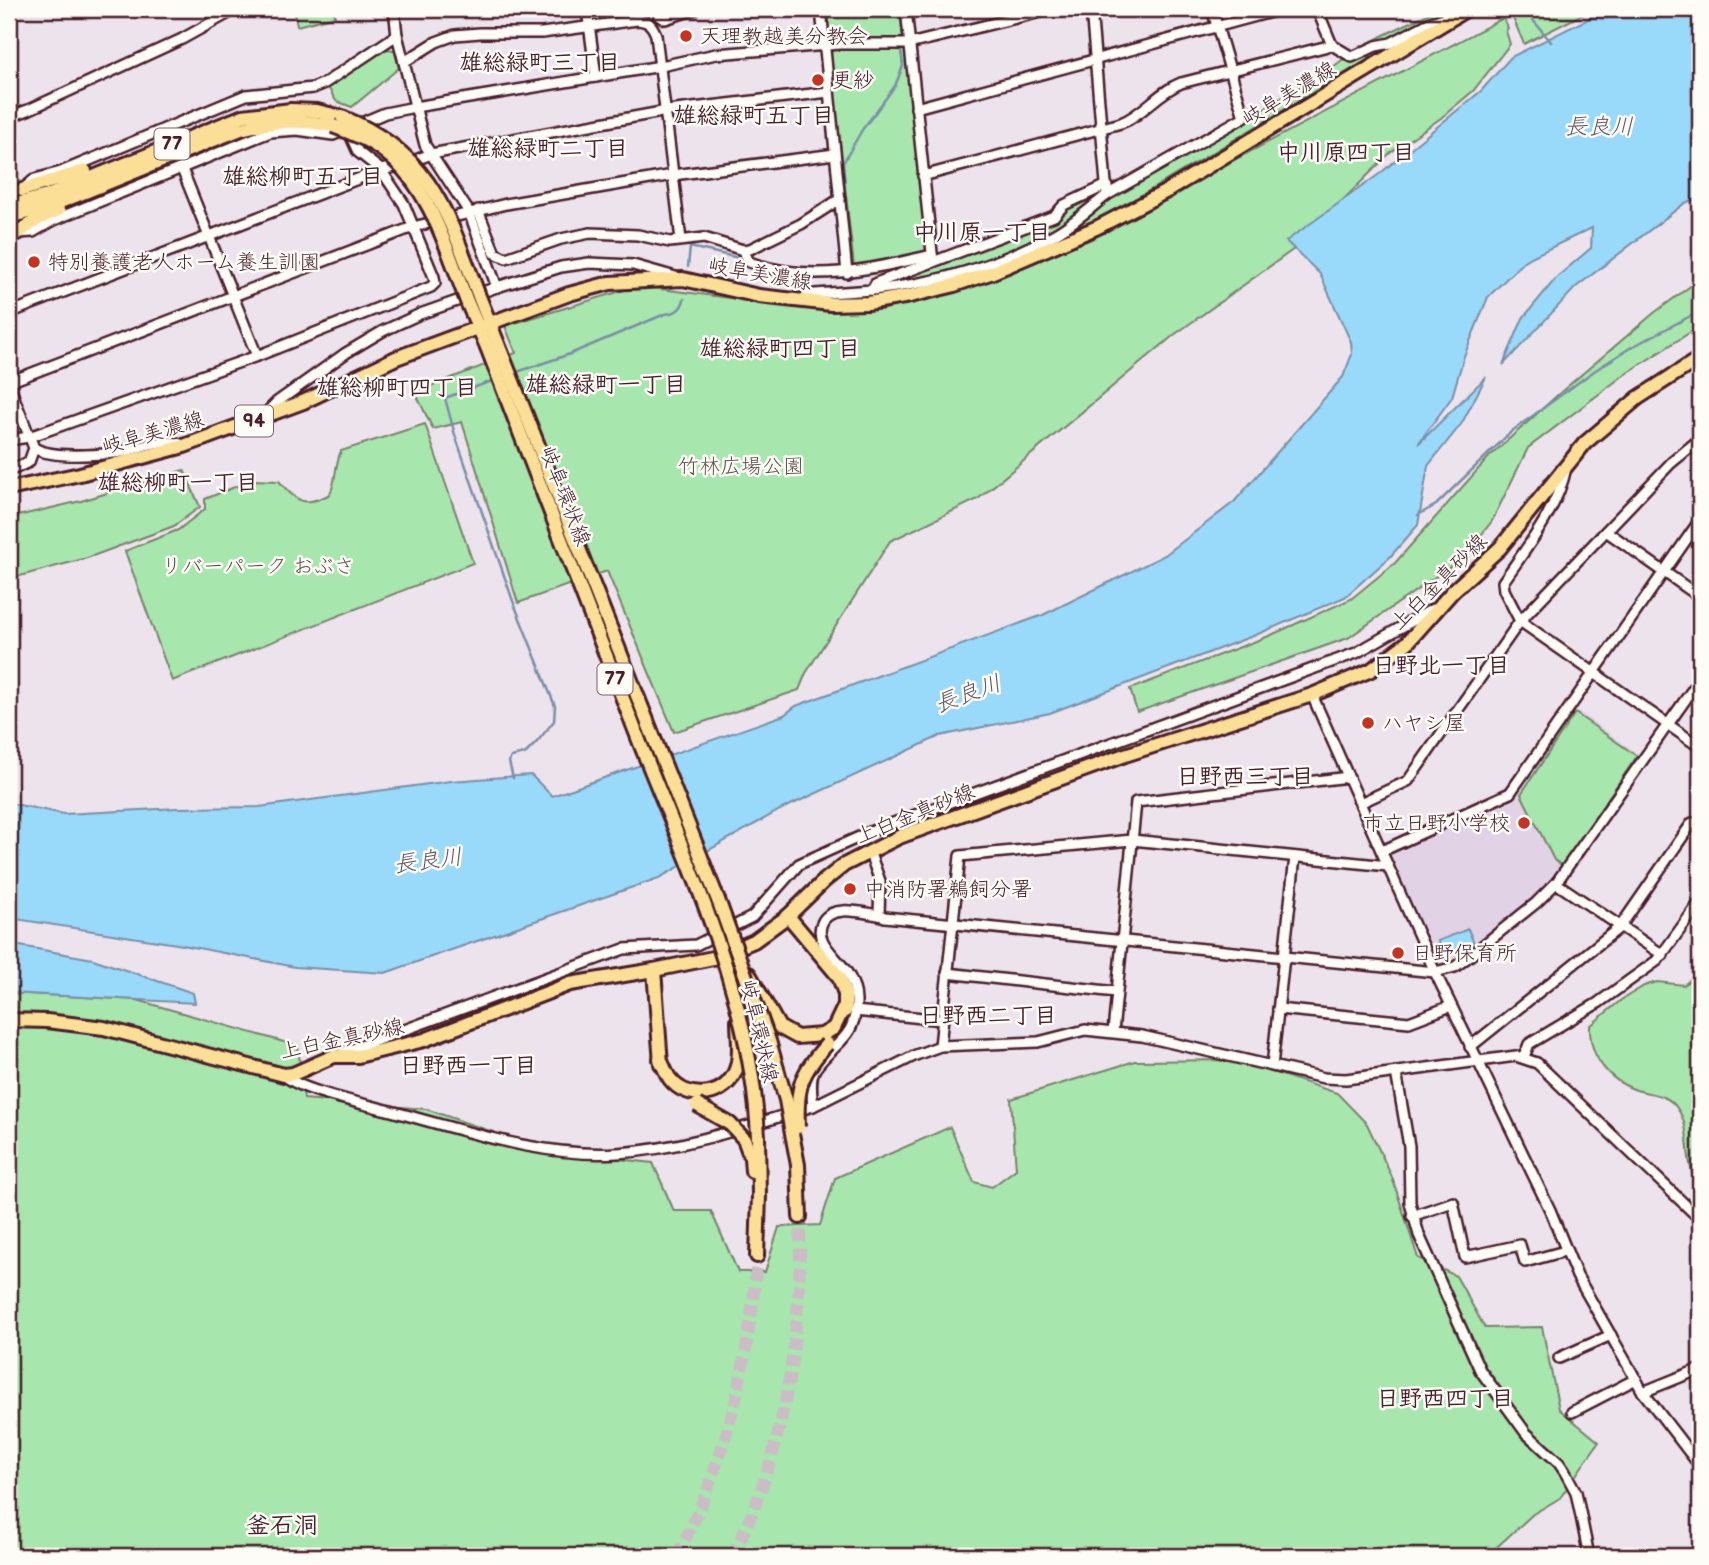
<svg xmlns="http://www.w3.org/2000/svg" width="1709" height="1565" font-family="'Balsamiq Sans','Klee One',sans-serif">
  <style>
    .built { fill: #e2d2e5 }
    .green { fill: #a7e6ad; stroke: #78826c; stroke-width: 2 }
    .water { fill: #99d9fa; stroke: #798fa7; stroke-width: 2 }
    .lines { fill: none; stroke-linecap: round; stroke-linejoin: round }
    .stream { stroke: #798fa7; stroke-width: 2.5 }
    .major-tunnel { stroke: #ccbcc5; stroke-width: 12; stroke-dasharray: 12 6; stroke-linecap: butt }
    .minor-casing { stroke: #4a1f2b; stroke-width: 14 }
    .major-casing { stroke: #4a1f2b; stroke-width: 18 }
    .minor { stroke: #fdfcf7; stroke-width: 9 }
    .major { stroke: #fbdf96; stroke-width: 12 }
    .major-bridge-casing { stroke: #4a1f2b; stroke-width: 18; stroke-linecap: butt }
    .major-bridge { stroke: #fbdf96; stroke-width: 12 }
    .poi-dot { fill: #c8321e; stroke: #fdfcf7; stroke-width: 2.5 }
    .labels { text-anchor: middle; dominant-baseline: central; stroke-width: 5; stroke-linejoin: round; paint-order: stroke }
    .shield { fill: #fdfcf7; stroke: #806168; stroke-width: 2 }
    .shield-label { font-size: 19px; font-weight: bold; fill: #4a1f2b }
    .poi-label { font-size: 21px; fill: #4a1f2b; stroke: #fdfcf7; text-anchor: start }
    .street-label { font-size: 21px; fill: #4a1f2b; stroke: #fdfcf7 }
    .park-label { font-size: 21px; fill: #61514c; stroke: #fdfcf7 }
    .neighbourhood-label { font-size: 23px; font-weight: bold; fill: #4a1f2b; stroke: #fdfcf7 }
    .water-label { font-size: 23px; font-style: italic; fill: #625769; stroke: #fdfcf7 }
    .quarter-label { font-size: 24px; font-weight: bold; fill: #4a1f2b; stroke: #fdfcf7 }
  </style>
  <rect width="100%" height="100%" fill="#ede3ec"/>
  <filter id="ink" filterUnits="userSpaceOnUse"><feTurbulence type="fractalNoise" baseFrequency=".0143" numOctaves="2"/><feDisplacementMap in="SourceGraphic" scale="14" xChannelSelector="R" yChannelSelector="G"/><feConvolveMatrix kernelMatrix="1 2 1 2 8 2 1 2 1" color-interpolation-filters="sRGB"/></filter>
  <g filter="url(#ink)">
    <polygon class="built" points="1574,708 1642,757 1556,878 1524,909 1464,954 1445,961 1439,960 1389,855 1391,851 1513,796"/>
    <g class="green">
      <polygon points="294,9 333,9 335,16 297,26"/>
      <polygon points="825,9 902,9 927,251 854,266"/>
      <polygon points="1438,9 1452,9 1097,222 992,267 896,282 1043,225 1057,218 1065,210 1110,187 1122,192 1332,68 1352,52 1382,36"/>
      <polygon points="1509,9 1593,9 1524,44"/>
      <polygon points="1503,18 1508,28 1506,31 1510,44 1473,91 1441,118 1390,153 1294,249 1174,335 978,499 890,541 806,673 799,690 674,732 607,571 518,603 462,422 433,429 415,392 516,353 505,326 638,286 807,308 882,310 989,279 1094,238 1219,168"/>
      <polygon points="386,49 394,50 399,68 352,107 336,101 328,87"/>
      <polygon points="1700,279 1700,326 1624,375 1528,448 1492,521 1464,557 1348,638 1137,712 1130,689 1269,636 1351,599 1395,563 1489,457 1562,391 1654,313"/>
      <path d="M425 424 473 563 172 681 125 551 178 530 205 509V499L252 480 279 481C297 502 304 508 330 494 337 479 334 467 341 451Z"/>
      <polygon points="184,470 200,507 174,526 87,558 9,579 9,518 81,501"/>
      <polygon points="1575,713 1637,756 1562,865 1554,860 1521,794"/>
      <path d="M1700 971V1186C1698 1181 1694 1177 1692 1172 1685 1151 1691 1128 1677 1108 1669 1096 1657 1095 1644 1092 1612 1085 1589 1059 1590 1026L1621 1000 1644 986 1657 982 1684 985Z"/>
      <polygon points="9,993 137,1000 298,1046 304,1099 426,1109 548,1151 653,1163 674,1211 711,1211 738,1272 765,1272 779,1227 820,1225 835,1178 950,1127 974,1182 992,1187 1016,1169 1011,1099 1135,1061 1235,1060 1337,1093 1367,1124 1392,1177 1418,1258 1456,1276 1485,1328 1542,1327 1559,1409 1599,1442 1560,1498 1533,1514 1487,1556 9,1556"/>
    </g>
    <g class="water">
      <polygon points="1608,9 1700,9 1700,197 1685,203 1576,287 1503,365 1523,318 1557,277 1591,248 1592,228 1525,260 1488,297 1464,356 1452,397 1418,444 1486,377 1462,423 1428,466 1418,525 1390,557 1345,597 1258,634 1050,713 940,736 780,810 659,878 385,973 295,967 183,945 9,918 9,803 64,814 178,808 259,807 451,781 531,775 552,796 784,715 796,706 1043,615 1165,555 1234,502 1343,377 1352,354 1351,342 1320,274 1286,241 1378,175 1481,91 1511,57"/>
      <polygon points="1468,929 1474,943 1444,955 1438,941"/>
      <polygon points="9,944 93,959 193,993 195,1003 9,993"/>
    </g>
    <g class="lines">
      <g class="stream">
        <polyline points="900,9 903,40"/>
        <polyline points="1524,9 1551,42"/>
        <polyline points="845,186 843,163 862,130 895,86 903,66 901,51"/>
        <polyline points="809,223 821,216"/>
        <polyline points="688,267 690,247 739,258"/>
        <path d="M514 373 570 354 665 314C675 313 682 310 684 299"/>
        <polyline points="495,380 445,398 455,435 513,601 555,706 554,721 537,742 525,754 511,757 509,762 513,778"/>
        <polyline points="1418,515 1436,505 1512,431 1594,371 1630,348 1700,311"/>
      </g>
      <g class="major-tunnel">
        <path d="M677 1556C726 1462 750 1362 757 1256"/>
        <path d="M732 1556C786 1454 802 1331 800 1217"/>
      </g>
      <defs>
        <g id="minor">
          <polyline points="394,9 397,35 425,145 469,212 497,287"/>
          <polyline points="587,9 596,77"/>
          <polyline points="661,9 659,16 665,19 696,9"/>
          <polyline points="821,9 847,273"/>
          <polyline points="1332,45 1352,57 1376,46 1391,43 1431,22 1447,17"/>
          <path d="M404 62 436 42 455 35 480 33H542L637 20C648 21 652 24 656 35L681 240"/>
          <polyline points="916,108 1282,9"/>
          <polyline points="9,117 28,110 182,39 236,9"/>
          <polyline points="182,169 257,356"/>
          <path d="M923 176 1121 123C1144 114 1158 92 1181 83L1332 45 1317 9"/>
          <polyline points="9,192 22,190 35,179 61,172 246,95 313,88 325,83 397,35"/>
          <polyline points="1107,195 1244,117 1212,9"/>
          <polyline points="478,210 495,253 506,258 561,239 590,233 638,235 670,242 704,238 743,250 750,249 801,224 840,199"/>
          <polyline points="9,240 18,233 33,232 54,220 270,132 297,130 333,135 385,113 415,107 661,66 716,54 840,44 909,44 1053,9"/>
          <path d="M743 250 749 262C809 284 872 269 932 255"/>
          <polyline points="933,262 1054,216 1064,205 1107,185"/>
          <path d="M872 290C934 284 996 266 1051 236 1071 226 1089 209 1107 195L1091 9"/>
          <polyline points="800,300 815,294 872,290 876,283 933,262 906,9"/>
          <polyline points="9,313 381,170 400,166 431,154 667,111 829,92"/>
          <polyline points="9,382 413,227 506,204 673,175 835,154"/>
          <polyline points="9,385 34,448 29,462 9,471"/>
          <polyline points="264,415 277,402 346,353 383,331 420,314 497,287 561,267 589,263 633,265 679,278"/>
          <polyline points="9,440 29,437 257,356 431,287 435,283 434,277 404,204 381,170 358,152 348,130"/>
          <path d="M34 448C51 458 94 455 114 453 136 451 161 435 183 445"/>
          <path d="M1566 468C1557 510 1527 547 1503 582L1504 590 1520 621 1700 747"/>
          <polyline points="1606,531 1700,597"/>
          <polyline points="1312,695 1435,972 1550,1210 1577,1276 1643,1392 1700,1466"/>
          <polyline points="1360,803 1408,781 1520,621 1671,463 1700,439"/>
          <polyline points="869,851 880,881 879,915 885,917 1435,972 1455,967 1476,951 1536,903 1556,883 1700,679"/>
          <polyline points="1382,851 1510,793 1700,520"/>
          <polyline points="1556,883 1663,955"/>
          <path d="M879 915C863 913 833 904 823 921 812 940 836 956 846 971 852 980 856 990 856 1001 857 1040 831 1044 815 1069 809 1079 812 1095 813 1106L916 1055 940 1046 1038 1042 1085 1030 1142 1036 1324 1078 1346 1079 1516 1056 1537 1063 1700 1219"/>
          <polyline points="947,973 1116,992"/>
          <polyline points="1278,1009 1409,1022 1451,1006"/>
          <polyline points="855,1011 942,1020"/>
          <polyline points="1113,1032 1136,802 1349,777"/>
          <polyline points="940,1046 960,856 1132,840 1388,866"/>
          <polyline points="1470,1047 1620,927 1692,823 1700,824"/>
          <polyline points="342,1053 624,949 696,945 752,917 799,864 877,829 1356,653 1433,609"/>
          <polyline points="1524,1057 1529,1044 1598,1003 1658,960 1700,902"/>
          <polyline points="1272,1066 1295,857"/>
          <polyline points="1396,1072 1409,1146 1410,1203 1419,1235 1480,1370 1526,1433 1559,1463 1565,1472 1576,1492 1589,1556"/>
          <path d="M284 1075C298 1090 361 1103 383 1109 458 1128 539 1158 617 1153 684 1149 749 1126 813 1106"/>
          <polyline points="1412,1216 1453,1202 1465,1257 1520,1245 1525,1262 1565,1251"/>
          <polyline points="1559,1358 1611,1335"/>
          <polyline points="1643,1392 1700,1369"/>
          <polyline points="1572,1412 1636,1379"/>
        </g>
        <g id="major">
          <polyline points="22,190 85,171"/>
          <polyline points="9,206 47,196 243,116 291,110 317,111 342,117"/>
          <path d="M9 217 48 207 241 129C273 121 301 119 333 126"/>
          <polyline points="18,233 38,219 58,210"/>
          <polyline points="480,299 498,344"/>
          <polyline points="468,304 487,347"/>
          <polyline points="9,489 80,474 184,446 303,402 396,358 569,294 610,283 683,279 759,296 831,304 868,303 910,296 951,286 993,272 1098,227 1167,191 1467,9"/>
          <polyline points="788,916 839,977 845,994 845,1011"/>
          <polyline points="654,970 661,1064"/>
          <polyline points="749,974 779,1027 797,1037 822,1035 834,1028 845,1005"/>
          <polyline points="9,1020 47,1021 104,1028 284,1075 293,1074 334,1056 358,1056 424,1040 570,984 654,970 713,958 754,941 788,916 824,881 844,865 899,837 1125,755 1312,695 1371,670 1407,643 1453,591 1500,548 1585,443 1638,398 1700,358"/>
          <path d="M660 1059C663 1065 666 1074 670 1079 686 1100 721 1099 734 1074 742 1059 738 1037 738 1020"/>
          <polyline points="791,1128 798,1165 800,1217"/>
          <polyline points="744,1139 751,1158 752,1171"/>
          <polyline points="757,1256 759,1195 758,1137"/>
        </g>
      </defs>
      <use href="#minor" class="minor-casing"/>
      <use href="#major" class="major-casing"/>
      <use href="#minor" class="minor"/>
      <use href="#major" class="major"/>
      <defs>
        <g id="major-bridge">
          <path d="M342 117C432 153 448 215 480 299"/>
          <path d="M333 126C352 133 370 140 386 153 431 188 448 253 468 304"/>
          <polyline points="498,344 720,905 769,1041 786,1100 791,1128"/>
          <path d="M487 347C538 479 588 611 640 743 690 869 752 999 758 1137"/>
          <polyline points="697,1105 730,1124 744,1139"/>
          <path d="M798 1127C796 1087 801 1073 827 1044"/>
        </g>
      </defs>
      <use href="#major-bridge" class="major-bridge-casing"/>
      <use href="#major-bridge" class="major-bridge"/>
    </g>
  </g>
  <g class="poi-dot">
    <circle cx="686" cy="36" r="7"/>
    <circle cx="818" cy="80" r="7"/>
    <circle cx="34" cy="262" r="7"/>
    <circle cx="1368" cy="723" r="7"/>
    <circle cx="1524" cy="823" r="7"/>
    <circle cx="850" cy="889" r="7"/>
    <circle cx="1398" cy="953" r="7"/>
  </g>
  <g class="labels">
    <g class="shield">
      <rect x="154.5" y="128.5" width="35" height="31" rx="5"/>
      <rect x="235" y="405.5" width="38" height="31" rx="5"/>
      <rect x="597.5" y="663.5" width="35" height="31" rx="5"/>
    </g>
    <g class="shield-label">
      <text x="172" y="144">77</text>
      <text x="254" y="421">94</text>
      <text x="615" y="679">77</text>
    </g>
    <g class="poi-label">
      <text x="700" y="36">天理教越美分教会</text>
      <text x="832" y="80">更紗</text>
      <text x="48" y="262">特別養護老人ホーム養生訓園</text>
      <text x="1382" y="723">ハヤシ屋</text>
      <text x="1510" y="823" text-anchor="end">市立日野小学校</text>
      <text x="864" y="889">中消防署鵜飼分署</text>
      <text x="1412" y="953">日野保育所</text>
    </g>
    <g class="street-label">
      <text transform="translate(1289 94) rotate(-31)">岐阜美濃線</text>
      <text transform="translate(760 274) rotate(10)">岐阜美濃線</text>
      <text transform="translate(153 433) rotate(-16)">岐阜美濃線</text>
      <text transform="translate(565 496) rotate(69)">岐阜環状線</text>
      <text transform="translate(1439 582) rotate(-45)">上白金真砂線</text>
      <text transform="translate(915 814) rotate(-22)">上白金真砂線</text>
      <text transform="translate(759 1031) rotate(77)">岐阜環状線</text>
      <text transform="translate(342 1039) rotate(-12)">上白金真砂線</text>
    </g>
    <g class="park-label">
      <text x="741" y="466">竹林広場公園</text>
      <text x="258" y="566">リバーパーク おぶさ</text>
    </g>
    <g class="neighbourhood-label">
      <text x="540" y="63">雄総緑町三丁目</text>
      <text x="754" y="116">雄総緑町五丁目</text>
      <text x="548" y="149">雄総緑町二丁目</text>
      <text x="1346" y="153">中川原四丁目</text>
      <text x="303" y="177">雄総柳町五丁目</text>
      <text x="982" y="233">中川原一丁目</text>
      <text x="780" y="349">雄総緑町四丁目</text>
      <text x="606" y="385">雄総緑町一丁目</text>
      <text x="397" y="388">雄総柳町四丁目</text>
      <text x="178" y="483">雄総柳町一丁目</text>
      <text x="1441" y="666">日野北一丁目</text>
      <text x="1245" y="777">日野西三丁目</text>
      <text x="988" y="1016">日野西二丁目</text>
      <text x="468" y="1066">日野西一丁目</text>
      <text x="1445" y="1399">日野西四丁目</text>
    </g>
    <g class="water-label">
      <text x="1599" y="127">長良川</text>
      <text transform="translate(968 694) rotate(-20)">長良川</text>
      <text transform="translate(428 861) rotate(-7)">長良川</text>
    </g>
    <g class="quarter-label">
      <text x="282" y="1525">釜石洞</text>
    </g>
  </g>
  <rect width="1709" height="1565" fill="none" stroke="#fdfcf7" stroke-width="35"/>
  <rect x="18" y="18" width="1674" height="1530" fill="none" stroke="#4a1f2b" stroke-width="2.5" filter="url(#ink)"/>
</svg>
